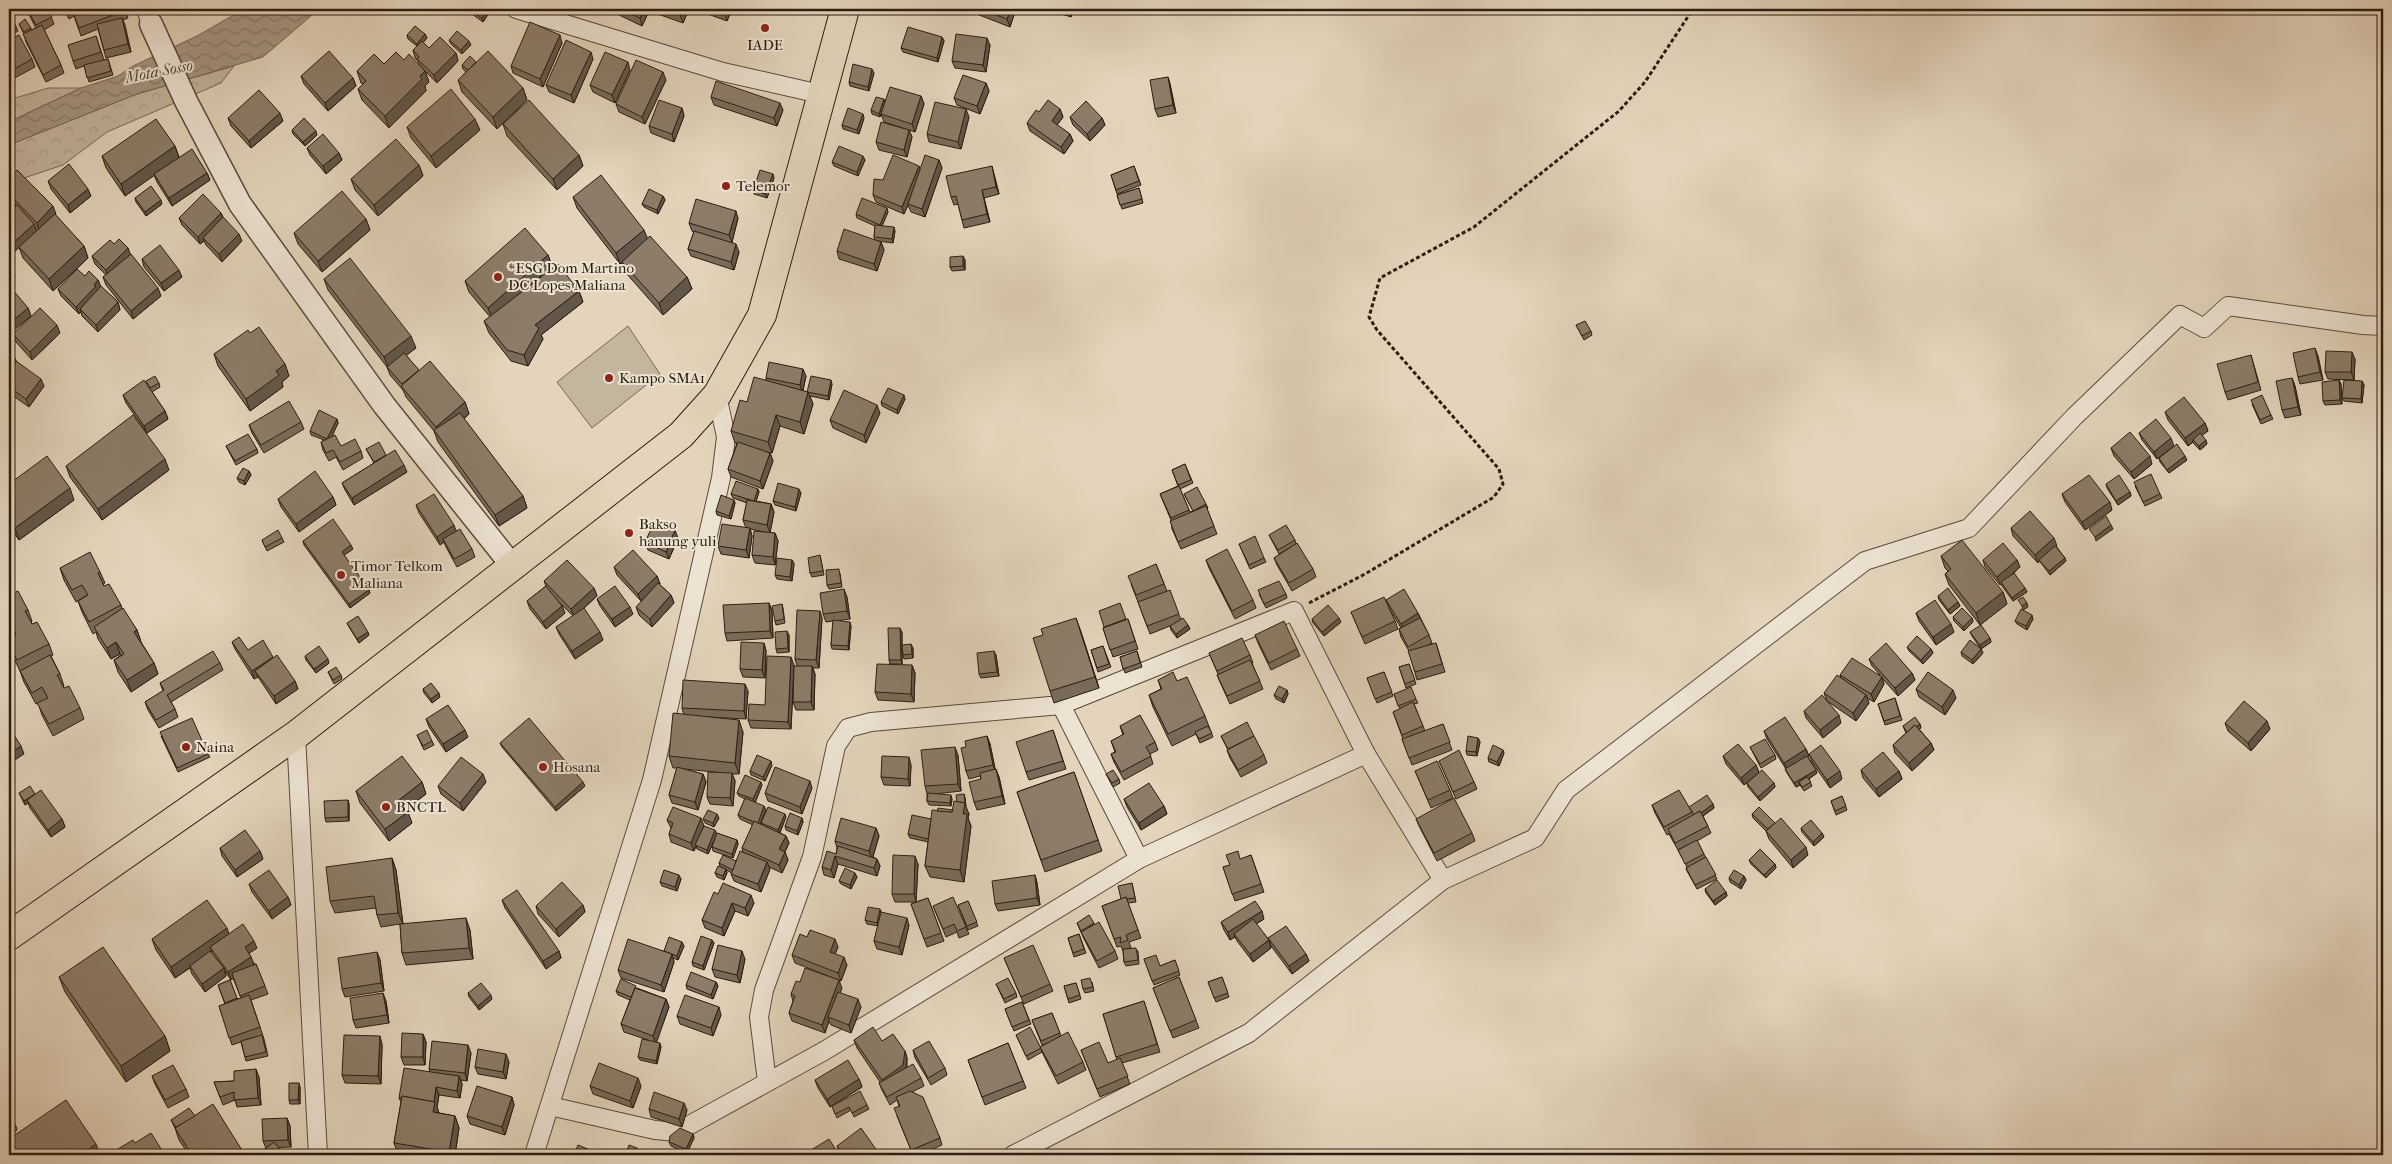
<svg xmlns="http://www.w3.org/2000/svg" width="2392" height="1164" font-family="'IM FELL French Canon',serif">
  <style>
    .grass { fill: #c4b59e; stroke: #786958 }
    .forest { fill: url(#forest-crowns); stroke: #786958 }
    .water { fill: url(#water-waves); stroke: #756654 }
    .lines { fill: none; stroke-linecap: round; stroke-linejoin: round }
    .minor-casing { stroke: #5a4b3c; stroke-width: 20 }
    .tertiary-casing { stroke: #5a4b3c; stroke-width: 25 }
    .primary-casing { stroke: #2d1d11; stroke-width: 30 }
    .path { stroke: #2d1d11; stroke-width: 3; stroke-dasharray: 4 2.5; stroke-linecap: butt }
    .minor { stroke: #ede3d3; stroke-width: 18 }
    .tertiary { stroke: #ede3d3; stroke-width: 22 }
    .primary { stroke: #e3d4bb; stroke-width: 28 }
    .wall { fill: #786b5a; stroke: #2d1d11 }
    .shaded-wall { fill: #62574a; stroke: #2d1d11 }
    .building { fill: #8c7c69; stroke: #2d1d11 }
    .poi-dot { fill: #8f2418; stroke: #ede3d3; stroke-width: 2 }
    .labels { text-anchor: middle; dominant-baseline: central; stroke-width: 4; stroke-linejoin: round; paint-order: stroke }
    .poi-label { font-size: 15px; fill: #2d1d11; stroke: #ede3d3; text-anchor: start }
    .water-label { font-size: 16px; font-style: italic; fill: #574738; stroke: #ede3d3 }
  </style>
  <defs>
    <pattern id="forest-crowns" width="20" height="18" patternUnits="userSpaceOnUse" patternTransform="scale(1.25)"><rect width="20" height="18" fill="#c4b59e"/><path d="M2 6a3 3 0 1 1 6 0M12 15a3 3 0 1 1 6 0" fill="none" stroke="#a99b87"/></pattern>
    <pattern id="water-waves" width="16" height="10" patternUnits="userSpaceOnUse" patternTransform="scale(1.25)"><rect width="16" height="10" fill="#a59681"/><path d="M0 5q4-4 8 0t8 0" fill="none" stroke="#877a68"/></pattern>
  </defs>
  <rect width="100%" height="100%" fill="#e3d4bb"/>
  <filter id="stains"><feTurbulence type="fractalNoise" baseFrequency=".004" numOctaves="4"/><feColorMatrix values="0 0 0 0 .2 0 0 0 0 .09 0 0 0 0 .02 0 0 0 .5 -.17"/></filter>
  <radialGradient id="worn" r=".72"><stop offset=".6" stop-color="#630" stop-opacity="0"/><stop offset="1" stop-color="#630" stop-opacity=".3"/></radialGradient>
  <polygon class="grass" points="628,326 660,374 592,428 557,382"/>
  <g class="forest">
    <polygon points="234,66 221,83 107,132 63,165 9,183 9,145 137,94"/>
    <polygon points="48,88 81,88 9,122 9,100"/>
  </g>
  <polygon class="water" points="244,9 319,9 263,57 137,94 9,145 9,122 81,88 118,76 133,66 197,36"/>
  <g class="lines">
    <defs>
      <g id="minor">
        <polyline points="146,9 151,24"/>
        <polyline points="516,9 723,72 820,94"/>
        <polyline points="1061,705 1139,859"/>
        <polyline points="296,735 318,1155"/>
        <polyline points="767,1082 759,1017 764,990 812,857 836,746 848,728 871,722 1061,705 1294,611 1366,754 1443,880"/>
        <polyline points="550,1106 655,1130 677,1132 824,1051 1139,859 1366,754"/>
        <polyline points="534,1155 652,780 721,478 726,437 717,395"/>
        <polyline points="1013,1155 1249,1033 1443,880 1535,838 1566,790 1865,561 1969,528 2074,417 2180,315 2204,328 2228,306 2363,325 2383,326"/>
      </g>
      <polyline id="tertiary" points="151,24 186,101 240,204 384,405 514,568"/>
      <polyline id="primary" points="9,936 296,735 681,435 717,395 762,315 845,9"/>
    </defs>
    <use href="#minor" class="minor-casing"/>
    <use href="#tertiary" class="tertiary-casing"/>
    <use href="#primary" class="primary-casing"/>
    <polyline class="path" points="1309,603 1365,574 1494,497 1503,484 1499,469 1377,330 1369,317 1380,278 1474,227 1619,111 1645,82 1693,9"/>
    <use href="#minor" class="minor"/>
    <use href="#tertiary" class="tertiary"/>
    <use href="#primary" class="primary"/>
  </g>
  <g class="wall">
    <polygon points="9,9 25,9 11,17 18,31 9,37"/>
    <polygon points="26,9 48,9 54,24 44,30 61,65 64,73 46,82 26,42 24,34 19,24 31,28 31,30 36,28"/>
    <polygon points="64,9 125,9 128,18 123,20 131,52 106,58 98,29 81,36 74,16 69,19"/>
    <polygon points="179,9 196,9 182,15"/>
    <polygon points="385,9 395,9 391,13"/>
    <polygon points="452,9 464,9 460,14"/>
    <polygon points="617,9 650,9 642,26 619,15"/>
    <polygon points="654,9 689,9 683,23 655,13"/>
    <polygon points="694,9 732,9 727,21"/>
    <polygon points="973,9 1016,9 1010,27 974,13"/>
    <polygon points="1047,9 1073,9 1071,17"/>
    <polygon points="491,10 483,22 472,14 471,11"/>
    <polygon points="425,34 427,38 423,42 429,48 456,53 458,61 437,83 425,71 429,82 425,86 426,91 389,128 362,100 358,89 363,84 361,83 357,71 404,60 420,66 418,61 415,58 413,50 417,46 408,39 407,35"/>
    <polygon points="96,36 104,60 108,59 113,75 89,82 84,66 76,69 73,61"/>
    <polygon points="942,37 944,41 938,62 903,52 901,48"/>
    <polygon points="9,40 32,59 35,67 9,81"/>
    <polygon points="449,40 471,45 462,54 451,44"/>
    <polygon points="562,43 543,87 513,73 511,66"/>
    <polygon points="990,45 986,72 955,68 952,61"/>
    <polygon points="593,59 574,103 549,92 546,85"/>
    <polygon points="476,62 476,63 523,88 527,100 497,129 462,92 458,80 466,72 463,69 462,65"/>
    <polygon points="630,70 615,103 593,92 590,85"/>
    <polygon points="874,73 869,91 850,86 849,82"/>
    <polygon points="301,76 353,78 356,86 328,111 304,84"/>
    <polygon points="1168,77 1170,84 1176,113 1158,117 1155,109"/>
    <polygon points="666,80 645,124 619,112 616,104"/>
    <polygon points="986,83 989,91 980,114 957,105 954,98"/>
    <polygon points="921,96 924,104 915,132 884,122 881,114 880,117 872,114 871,110 884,99 885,102"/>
    <polygon points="711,97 783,110 777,126 714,105"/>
    <polygon points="682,108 684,116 674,142 651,133 649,126"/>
    <polygon points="1060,109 1063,117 1057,125 1070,134 1073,141 1064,154 1030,131 1027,123"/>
    <polygon points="969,117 961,149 929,142 927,134"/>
    <polygon points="1070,117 1102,118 1105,125 1090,141 1073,125"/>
    <polygon points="228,118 283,121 251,148 231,126"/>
    <polygon points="864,118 859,134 843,129 842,125"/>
    <polygon points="503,124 579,155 583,166 557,190 507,136"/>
    <polygon points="407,127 480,130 436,168 411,138"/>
    <polygon points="292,130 317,135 305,146 293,134"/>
    <polygon points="909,130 912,137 907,157 879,150 876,142"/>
    <polygon points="175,146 179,157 207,173 210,180 172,206 157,182 154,175 125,196 106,168 102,156"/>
    <polygon points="307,148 339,153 342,160 326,174 310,155"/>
    <polygon points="865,160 858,176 834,166 832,162"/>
    <polygon points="939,160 942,168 925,217 911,212 908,205 904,214 876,202 873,195 883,180 920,169"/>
    <polygon points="419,165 423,176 378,216 355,190 351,179"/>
    <polygon points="1134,166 1141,185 1117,194 1111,175"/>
    <polygon points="994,174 999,194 984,198 990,222 964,228 958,204 954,205 951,197"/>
    <polygon points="774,178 767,198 754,194 753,190"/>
    <polygon points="9,179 56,214 55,215 84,246 88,258 53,291 23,258 19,247 13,253 9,249 9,204 13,209 16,206 9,199"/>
    <polygon points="48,181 91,196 70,213 51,189"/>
    <polygon points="1139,188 1143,203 1122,209 1117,195"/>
    <polygon points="663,196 665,200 658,214 644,207 642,204"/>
    <polygon points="573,197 647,238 687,277 692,289 663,315 626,273 622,263 620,264 577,208"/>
    <polygon points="135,198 162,204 146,216 136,202"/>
    <polygon points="888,212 882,226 895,231 893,243 878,241 881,242 884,250 877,271 839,259 837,251 875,240 874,237 875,226 857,218 856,214"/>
    <polygon points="221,213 223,217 242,241 222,262 206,245 204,241 200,244 182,225 179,218"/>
    <polygon points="738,218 732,242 739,252 734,270 691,256 688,249 694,232 692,231 689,223"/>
    <polygon points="366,219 370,230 322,272 298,244 294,233"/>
    <polygon points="128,248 130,255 161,296 133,319 106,285 103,277 106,275 95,264 92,256"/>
    <polygon points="548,255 552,266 540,277 579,291 583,302 541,335 543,339 528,366 511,361 489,333 484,321 490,317 469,292 465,281"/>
    <polygon points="142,259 182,277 164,291 144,267"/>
    <polygon points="965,260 965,270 952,271 950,267"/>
    <polygon points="85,276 98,280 101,287 118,302 120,310 98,332 82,316 81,312 79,314 61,296 58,289"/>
    <polygon points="324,279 416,348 406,355 419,371 465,402 469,414 464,419 523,496 527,508 499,526 438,442 434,431 406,397 403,390 390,375 387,367 328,290"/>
    <polygon points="9,293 28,308 31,316 13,331 9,325"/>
    <polygon points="1576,325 1591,331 1592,335 1584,340"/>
    <polygon points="60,333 32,360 16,342 13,334"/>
    <polygon points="250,333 285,364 289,376 282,382 283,387 250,411 218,366 214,354"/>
    <polygon points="9,353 16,361 44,386 29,407 9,393"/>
    <polygon points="2251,355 2261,390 2228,400 2225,392"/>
    <polygon points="2318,356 2323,380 2300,384 2298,377"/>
    <polygon points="2355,359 2354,380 2328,379 2325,372"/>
    <polygon points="806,376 803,391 807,392 832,384 829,400 810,396 813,404 804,434 780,426 772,453 766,452 770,453 773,461 763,489 731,477 728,469 737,443 735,443 731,431 747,402 766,380 766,378"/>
    <polygon points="2292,378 2295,386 2301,415 2285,418 2282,410"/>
    <polygon points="2339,380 2341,384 2342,404 2325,405 2323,401"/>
    <polygon points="2362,381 2364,385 2362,403 2344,401 2342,398"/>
    <polygon points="159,383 160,387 152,392 165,411 168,419 147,433 126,403 123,395"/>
    <polygon points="905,399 898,414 882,406 881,402"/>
    <polygon points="2252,404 2271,415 2273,419 2261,424"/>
    <polygon points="2165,412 2205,423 2208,431 2202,435 2207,444 2200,450 2194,444 2193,442 2188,446 2168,420"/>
    <polygon points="880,413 866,443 833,428 830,420"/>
    <polygon points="337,419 338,423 332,436 341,446 361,451 363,458 343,470 336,457 329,461 323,450 321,442 324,440 311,435 310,431"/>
    <polygon points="301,422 304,429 264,453 252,433 249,425"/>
    <polygon points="2139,433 2174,446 2157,459 2142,440"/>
    <polygon points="226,446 257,449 258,453 236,465"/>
    <polygon points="2111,448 2152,464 2134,479 2114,456"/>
    <polygon points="366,449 407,472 354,505 345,490 342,483 374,463"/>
    <polygon points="2159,458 2187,460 2169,473 2160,462"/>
    <polygon points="1185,464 1193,483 1180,489 1190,512 1193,511 1184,494 1206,504 1208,508 1207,509 1217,534 1181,549 1172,529 1171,520 1160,494 1178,486 1172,470"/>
    <polygon points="66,466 169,470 102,520 70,477"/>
    <polygon points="249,471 251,475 245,485 239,482 237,478"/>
    <polygon points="9,484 74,500 19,540 9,526"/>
    <polygon points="2106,484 2130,492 2131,496 2118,505 2107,488"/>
    <polygon points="2135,486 2160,494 2162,498 2145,506"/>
    <polygon points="758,489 759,492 756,501 771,504 774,512 770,533 775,533 778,541 775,565 755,563 752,555 769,533 750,529 752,536 749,558 721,554 718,546 746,528 743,520 747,503 733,498 731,494"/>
    <polygon points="801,493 796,511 775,505 773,501"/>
    <polygon points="2062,494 2112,510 2085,530 2065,502"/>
    <polygon points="333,497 336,505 299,532 281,507 278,499"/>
    <polygon points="734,500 735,503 731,519 717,515 716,511"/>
    <polygon points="416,505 457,531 472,549 475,557 457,567 446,547 444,542 440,545 419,513"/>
    <polygon points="2011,528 2057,546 2056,546 2065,558 2066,561 2050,575 2041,563 2040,561 2038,563 2013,536"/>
    <polygon points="1269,535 1295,540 1296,544 1313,569 1316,577 1292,591 1277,565 1274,558 1293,546 1279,554"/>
    <polygon points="282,538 284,542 267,551 262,540"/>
    <polygon points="678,538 669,559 648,550 645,542"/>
    <polygon points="303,541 353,549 344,555 369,590 370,593 350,608 304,545"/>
    <polygon points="1239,544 1264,558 1266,562 1250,569"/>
    <polygon points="820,555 824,575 812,577 810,573"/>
    <polygon points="1941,556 2003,592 2007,604 1980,625 1949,585 1945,574 1948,571 1945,568"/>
    <polygon points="792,560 794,564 792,581 777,579 775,575"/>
    <polygon points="1206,560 1253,600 1256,608 1235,619 1209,568"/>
    <polygon points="1983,560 2017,560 2020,567 2012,575 2025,588 2027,592 2013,601 2002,586 2001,583 2000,585 1985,567"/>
    <polygon points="1156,564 1167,591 1181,619 1188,625 1190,629 1177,638 1171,630 1170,626 1150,634 1138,602 1131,584"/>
    <polygon points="614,567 657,576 660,584 659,584 671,595 674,603 652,627 639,615 636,607 645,598 641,601 617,575"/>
    <polygon points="60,568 100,572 105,583 103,584 104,586 121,605 122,609 137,630 141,642 154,663 158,674 131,692 118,672 114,660 121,655 120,654 111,659 98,639 96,632 93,634 82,612 78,601 86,596 76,602 64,580"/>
    <polygon points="840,573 842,587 829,589 827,585"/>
    <polygon points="544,581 594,588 597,596 583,609 603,640 575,659 559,634 556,627 573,616 559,602 562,606 565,613 546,629 530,609 527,601 546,586"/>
    <polygon points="1259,594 1286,594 1287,598 1266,608"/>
    <polygon points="9,595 28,610 32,621 31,622 32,624 49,644 53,655 51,656 60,674 64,686 63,686 64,688 80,708 84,719 53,736 42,715 38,703 36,704 24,682 20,671 9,648"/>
    <polygon points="1938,596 1958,602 1960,606 1950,614 1939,600"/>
    <polygon points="847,597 850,619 836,621 851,626 849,650 832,649 831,645 833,621 826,622 823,614"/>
    <polygon points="597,599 633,614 615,627 600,606"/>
    <polygon points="1386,600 1418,613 1429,635 1432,643 1427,646 1436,643 1445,672 1417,680 1409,651 1401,637 1399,629 1401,628 1389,608"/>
    <polygon points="769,603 772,611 773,638 727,641 725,633"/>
    <polygon points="782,604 783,608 785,623 776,625 775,621"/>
    <polygon points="1351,612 1395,621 1398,629 1365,644"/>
    <polygon points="1916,613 1954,632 1936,645 1919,621"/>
    <polygon points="1953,617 1972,618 1973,622 1964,631 1954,621"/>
    <polygon points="822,618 819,668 813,668 815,674 814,710 796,710 793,702 797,666 795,659"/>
    <polygon points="1128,619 1138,649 1113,657 1103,628"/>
    <polygon points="1312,619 1341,622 1324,636 1313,623"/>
    <polygon points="2033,619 2027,630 2017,624 2015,621"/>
    <polygon points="347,623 369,635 359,643 349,627"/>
    <polygon points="1080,629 1099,688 1054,703 1050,691"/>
    <polygon points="902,632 902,664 890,664 889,660"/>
    <polygon points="1970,632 1990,638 1991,642 1981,649 1983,653 1973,664 1962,656 1961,652 1980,648 1972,636"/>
    <polygon points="789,635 789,652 777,653 776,649"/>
    <polygon points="1255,635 1297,649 1300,656 1271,670 1258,643"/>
    <polygon points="232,642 248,650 274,658 295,681 298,689 276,704 258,677 254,679 235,649"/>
    <polygon points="764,643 766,651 765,678 743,677 740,669"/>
    <polygon points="1103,646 1111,667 1098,672 1091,650"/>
    <polygon points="1907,647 1931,649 1933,653 1923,664 1909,651"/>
    <polygon points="913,648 913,658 904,659 903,655"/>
    <polygon points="1137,651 1142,667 1125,673 1120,657"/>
    <polygon points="1209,653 1250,655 1253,663 1252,663 1263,689 1230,704 1220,682 1217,675 1218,674"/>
    <polygon points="996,655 999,676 981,678 979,674"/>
    <polygon points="305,656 329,663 316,673 306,660"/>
    <polygon points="1869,659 1912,673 1915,680 1898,696 1882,678 1884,684 1874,702 1867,698 1869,703 1856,721 1827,701 1824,693 1841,678 1840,675 1880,675 1872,666"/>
    <polygon points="220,663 223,670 171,702 175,709 178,717 159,728 148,710 145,702 163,691 160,683"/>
    <polygon points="1409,664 1416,684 1406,688 1399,667"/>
    <polygon points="794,665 791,729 751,728 748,720 765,705"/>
    <polygon points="912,665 915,673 914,702 878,700 875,692"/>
    <polygon points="328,672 341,675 342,679 334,684"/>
    <polygon points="1384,672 1393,696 1377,703 1367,678"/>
    <polygon points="1158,680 1177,681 1205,716 1213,737 1200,743 1196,734 1172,746 1153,707 1149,695 1161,689"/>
    <polygon points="423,689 440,697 432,703 424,693"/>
    <polygon points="1916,689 1956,698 1945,715 1919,697"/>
    <polygon points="1287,690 1288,694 1284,703 1276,699 1274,695"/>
    <polygon points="748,691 746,719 707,717 743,732 739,774 732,774 735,781 733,806 710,804 707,797 724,773 684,769 703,774 706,782 698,810 672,803 669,795 677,768 673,768 669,756 684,715 682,708"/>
    <polygon points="1394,694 1416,699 1418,703 1414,704 1425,731 1443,724 1452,750 1412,765 1402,739 1403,739 1393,712 1400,709"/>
    <polygon points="1895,698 1902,720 1885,725 1878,704"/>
    <polygon points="1804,711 1841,723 1823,738 1806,718"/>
    <polygon points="426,719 468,737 446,752 429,727"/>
    <polygon points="2225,723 2270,729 2251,751 2228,731"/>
    <polygon points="1920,724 1921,728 1919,729 1931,743 1934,750 1912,771 1895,753 1893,745 1906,733 1903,726"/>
    <polygon points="1120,726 1155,742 1158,750 1150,754 1153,764 1124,780 1114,762 1111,754 1115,752 1111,741 1123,735"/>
    <polygon points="1053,730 1066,769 1029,780 1026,772"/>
    <polygon points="1764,731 1806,749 1809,756 1808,757 1816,770 1817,773 1809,779 1812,786 1804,791 1800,785 1796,787 1787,773 1785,769 1786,769 1767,739"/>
    <polygon points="417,735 432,741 434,745 424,750"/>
    <polygon points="161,736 208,754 210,757 178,772"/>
    <polygon points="987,736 990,744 995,769 999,777 1005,804 977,810 974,802 981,779 980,776 969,779 966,771 966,747"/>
    <polygon points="1221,736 1264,755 1267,763 1241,777 1230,758 1227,750 1228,750"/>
    <polygon points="1478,738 1480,742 1477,756 1467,755 1466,751"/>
    <polygon points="500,743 585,786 556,811 502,747"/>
    <polygon points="1750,747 1775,755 1776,759 1761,768"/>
    <polygon points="1504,753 1499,766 1489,762 1488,758"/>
    <polygon points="1809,754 1842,779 1830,788 1812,762"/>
    <polygon points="958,755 961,791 935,794 952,799 951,806 929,805 927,801 927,794 925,786"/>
    <polygon points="1723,756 1756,765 1759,773 1744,785 1726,764"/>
    <polygon points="1439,761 1474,782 1477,789 1456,799"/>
    <polygon points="772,765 765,781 751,775 750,771"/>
    <polygon points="911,765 910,786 884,785 881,777"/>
    <polygon points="1861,770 1899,771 1902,779 1879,797 1863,778"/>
    <polygon points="1415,771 1450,790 1453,798 1431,808"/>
    <polygon points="1074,772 1102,851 1045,872 1017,792"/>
    <polygon points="1106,774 1119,779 1120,783 1113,787"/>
    <polygon points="422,782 426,794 406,809 412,823 389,841 360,803 356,791"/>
    <polygon points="486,782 463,811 441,794 438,786"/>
    <polygon points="1747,783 1774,783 1775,787 1760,801 1748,787"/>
    <polygon points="762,785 755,803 766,810 760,824 762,825 761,823 786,817 780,833 786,836 789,843 785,852 788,860 782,873 769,867 770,869 761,892 734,881 731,874 732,873 726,870 727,873 724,880 717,877 715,873 720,866 719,863 736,861 743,853 742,848 753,825 740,819 738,815 745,799 739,796 737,793"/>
    <polygon points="812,788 802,814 768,801 765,793"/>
    <polygon points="19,793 35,794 62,819 65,827 51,837 30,808 28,803 25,805"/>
    <polygon points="964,794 965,798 966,807 969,814 968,818 971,826 964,882 930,877 925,866 928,842 910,838 908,834 931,819 937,811 953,810 957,802"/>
    <polygon points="1842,796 1847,810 1836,815 1831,801"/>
    <polygon points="1124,799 1164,806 1167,814 1141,830 1127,807"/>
    <polygon points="348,800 349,804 349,821 326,822 325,818"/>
    <polygon points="1713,804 1714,808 1703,816 1711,833 1697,841 1717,879 1697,889 1687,871 1686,868 1687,867 1678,850 1686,846 1678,850 1669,834 1667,835 1655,813 1652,805 1689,808"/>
    <polygon points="1752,814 1808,855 1793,868 1769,839 1766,831 1753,818"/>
    <polygon points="719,818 714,827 705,823 703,819"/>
    <polygon points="802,818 803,822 798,835 786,830 785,826"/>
    <polygon points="1416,819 1472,833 1475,841 1437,861 1419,826"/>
    <polygon points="667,820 704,826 716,833 737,840 738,844 733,858 713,851 712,847 713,843 708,854 697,849 696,846 694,851 671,842 669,834 671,828"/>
    <polygon points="876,828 879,836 873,857 877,859 880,866 877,876 838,864 834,878 824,875 822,867 836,854 837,848 835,841"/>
    <polygon points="1801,828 1822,833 1824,837 1814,846 1802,832"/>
    <polygon points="220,848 260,851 263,859 237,877 222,856"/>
    <polygon points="1251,855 1264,892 1235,901 1223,867 1230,865"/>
    <polygon points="392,858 396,870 403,924 470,930 473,959 406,965 402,953 400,924 381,927 377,915 376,908 335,913 330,901"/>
    <polygon points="1749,860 1775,864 1776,868 1766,878 1751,864"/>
    <polygon points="918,864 916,902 928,898 944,941 927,947 911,904 916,902 895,902 892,894"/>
    <polygon points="1035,875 1037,883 1040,905 998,911 995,904"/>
    <polygon points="1744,876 1746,880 1741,889 1730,882 1729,878"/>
    <polygon points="857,877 851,889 841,884 839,881"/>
    <polygon points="681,879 677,891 662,886 660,882"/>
    <polygon points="1132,883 1136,902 1128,903 1141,938 1129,942 1131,948 1138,951 1139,964 1126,966 1124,962 1123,951 1121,946 1117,947 1102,906 1121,899"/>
    <polygon points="249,884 288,897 291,905 272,919 252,892"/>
    <polygon points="1705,889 1726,892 1727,896 1715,905 1706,893"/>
    <polygon points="718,894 754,903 748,916 735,911 724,936 705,928 702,920"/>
    <polygon points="502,900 559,951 561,958 546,969 505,908"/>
    <polygon points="968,901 978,926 968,930 958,905"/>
    <polygon points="583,905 585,912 559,937 538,914 536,906"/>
    <polygon points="933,906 966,927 969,934 959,938 957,932 946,937"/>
    <polygon points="880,909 881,912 909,925 902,955 877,949 874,941 878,926 867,924 865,920"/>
    <polygon points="1264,919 1256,924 1269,940 1271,948 1253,962 1237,941 1235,937 1230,940 1224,930 1221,922"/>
    <polygon points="1077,923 1095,924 1115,951 1118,959 1099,968 1084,939"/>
    <polygon points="229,934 257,948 249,953 254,964 256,964 268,994 251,1000 264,1039 268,1056 246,1061 241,1042 232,1045 219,1006 225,1004 218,985 230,980 237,999 241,998 233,978 231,980 225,971 226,976 205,992 192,974 190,968 175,978 156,950 152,939"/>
    <polygon points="1079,934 1086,953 1074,957 1068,938"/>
    <polygon points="1268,938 1306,954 1309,961 1292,974 1271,946"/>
    <polygon points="712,940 714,943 704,970 693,966 692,962"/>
    <polygon points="684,946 678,960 673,958 674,962 664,992 621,978 618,970 664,951"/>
    <polygon points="838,947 835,954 847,965 841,981 795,963 792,955"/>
    <polygon points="377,952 380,960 384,991 345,997 342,989"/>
    <polygon points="1004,958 1050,984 1053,991 1024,1004"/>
    <polygon points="745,959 740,983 715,977 712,969"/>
    <polygon points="1144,959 1160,966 1175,960 1180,975 1154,985"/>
    <polygon points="59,977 165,1036 170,1051 126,1082 65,992"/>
    <polygon points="1179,977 1199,1028 1173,1038 1153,988"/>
    <polygon points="1222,977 1229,997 1216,1002 1208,982"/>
    <polygon points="716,982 718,986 713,999 687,989 686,985"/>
    <polygon points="800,982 842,988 840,993 861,1007 851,1033 831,1025 829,1021 825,1033 792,1021 789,1013 793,1001 791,994"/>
    <polygon points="1092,982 1094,991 1085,993 1083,989"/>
    <polygon points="1076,983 1081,999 1069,1003 1064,986"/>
    <polygon points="996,984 1016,993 1017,997 1005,1003"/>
    <polygon points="637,988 666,999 669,1007 656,1042 661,1047 657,1064 640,1060 638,1057 648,1040 624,1032 621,1024 630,1000 618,995 616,991"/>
    <polygon points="468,993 492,999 479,1010 469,997"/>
    <polygon points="386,1001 389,1023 356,1028 353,1020"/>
    <polygon points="1144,1001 1160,1052 1122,1063 1130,1084 1100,1097 1081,1050 1108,1063 1117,1060 1103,1014"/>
    <polygon points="1022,1002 1031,1024 1014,1031 1005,1009"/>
    <polygon points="1052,1013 1061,1036 1083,1062 1086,1070 1058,1084 1043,1054 1040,1047 1048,1043 1042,1045 1032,1020"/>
    <polygon points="721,1015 713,1036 680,1024 677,1016"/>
    <polygon points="423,1034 426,1042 425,1065 404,1065 401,1057"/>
    <polygon points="1016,1035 1041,1048 1042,1052 1028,1060"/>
    <polygon points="854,1040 882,1041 905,1051 907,1058 907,1067 921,1078 924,1086 912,1092 940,1138 942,1145 919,1155 913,1155 897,1116 899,1106 897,1100 890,1105 882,1090 879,1083 880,1082 857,1048"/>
    <polygon points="1008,1043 1026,1088 985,1105 968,1060"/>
    <polygon points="382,1044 381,1084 345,1083 342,1075"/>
    <polygon points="913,1050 945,1068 947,1075 931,1085 915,1058"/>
    <polygon points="471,1053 467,1081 461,1080 462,1084 460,1098 439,1095 437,1107 439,1113 455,1116 459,1128 455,1155 405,1155 398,1154 394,1143 401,1102 399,1098 430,1072 429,1069"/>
    <polygon points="509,1062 506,1079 478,1074 475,1067"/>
    <polygon points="152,1076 186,1089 189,1097 168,1108 155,1084"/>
    <polygon points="259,1077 261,1105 237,1107 235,1100 223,1105 214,1082 234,1081"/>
    <polygon points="859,1079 862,1087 833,1105 867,1105 869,1109 854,1117 851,1110 837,1118 832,1106 830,1107 818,1088 815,1080"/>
    <polygon points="590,1086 641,1086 633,1108 593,1094"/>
    <polygon points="300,1087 300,1104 290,1104 289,1100"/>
    <polygon points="512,1097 514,1105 505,1135 470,1124 467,1116"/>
    <polygon points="649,1109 687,1110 682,1127 651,1117"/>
    <polygon points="195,1116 245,1155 189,1155 179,1140 175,1128 171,1120"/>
    <polygon points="287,1118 290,1126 291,1147 266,1148 263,1141"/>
    <polygon points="693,1134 694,1138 687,1153 671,1146 669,1142"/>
    <polygon points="837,1146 880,1155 841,1155"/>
  </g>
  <g class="shaded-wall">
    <polygon points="389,9 395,9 391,13"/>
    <polygon points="458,9 464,9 460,14"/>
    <polygon points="488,9 491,9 491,10 483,22 482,18"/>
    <polygon points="644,9 650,9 642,26 640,18"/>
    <polygon points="680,9 689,9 683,23 679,12"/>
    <polygon points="723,9 732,9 727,21"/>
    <polygon points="1011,9 1016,9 1010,27 1007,19"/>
    <polygon points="1071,9 1073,9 1071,17 1069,13"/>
    <polygon points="122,18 125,25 131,52 128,44"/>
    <polygon points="425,34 427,38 419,48 417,44"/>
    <polygon points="560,35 562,43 543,87 540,79"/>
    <polygon points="942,37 944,41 938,62 937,58"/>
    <polygon points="987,38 990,45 986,72 983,65"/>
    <polygon points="469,41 471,45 462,54 461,50"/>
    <polygon points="591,52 593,59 574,103 571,95"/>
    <polygon points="456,53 458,61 437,83 434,75"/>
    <polygon points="628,62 630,70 615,103 612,95"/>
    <polygon points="872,69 874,73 869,91 868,87"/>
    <polygon points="425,71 429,82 425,86 426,91 389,128 385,116"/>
    <polygon points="663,72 666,80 645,124 642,117"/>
    <polygon points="1168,77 1170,84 1176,113 1173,105"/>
    <polygon points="353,78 356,86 328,111 325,103"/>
    <polygon points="986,83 989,91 980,114 977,106"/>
    <polygon points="523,88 527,100 497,129 493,117"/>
    <polygon points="921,96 924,104 915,132 912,124"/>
    <polygon points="884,99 885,103 880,117 879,114"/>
    <polygon points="780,103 783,110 777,126 774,118"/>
    <polygon points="682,108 684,116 674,142 672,134"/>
    <polygon points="966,109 969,117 961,149 958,142"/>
    <polygon points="1060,109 1063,117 1055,128 1052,121"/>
    <polygon points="280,113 283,121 251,148 249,141"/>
    <polygon points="863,114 864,118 859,134 857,130"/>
    <polygon points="1102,118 1105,125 1090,141 1087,134"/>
    <polygon points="475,119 480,130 436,168 431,156"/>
    <polygon points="909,130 912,137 907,157 904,150"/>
    <polygon points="316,131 317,135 305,146 303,142"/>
    <polygon points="1070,134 1073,141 1064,154 1061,147"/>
    <polygon points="175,146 179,158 125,196 121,184"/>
    <polygon points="339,153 342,160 326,174 323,166"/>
    <polygon points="579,155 583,166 557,190 553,179"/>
    <polygon points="863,156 865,160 858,176 857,172"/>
    <polygon points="939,160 942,168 925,217 922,209"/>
    <polygon points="419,165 423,176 378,216 374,205"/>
    <polygon points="919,166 922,174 904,214 902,207"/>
    <polygon points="992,166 999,194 996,187"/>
    <polygon points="207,173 210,180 172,206 169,198"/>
    <polygon points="773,174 774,178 767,198 765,194"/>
    <polygon points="88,189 91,196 70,213 68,205"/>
    <polygon points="982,190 990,222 987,214"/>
    <polygon points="663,196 665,200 658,214 657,210"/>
    <polygon points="161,200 162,204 146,216 145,212"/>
    <polygon points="53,206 56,214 39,230 37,223"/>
    <polygon points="887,208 888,212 881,228 880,225"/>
    <polygon points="736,211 738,218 732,242 729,235"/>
    <polygon points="221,213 224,221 203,238 204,241 200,244 198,237"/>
    <polygon points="366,219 370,230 322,272 318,261"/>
    <polygon points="34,224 37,232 13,253 10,246"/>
    <polygon points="894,227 895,231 893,243 892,239"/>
    <polygon points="644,230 649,242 620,264 616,253"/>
    <polygon points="239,234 242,241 222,262 219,254"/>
    <polygon points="881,242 884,250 877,271 874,264"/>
    <polygon points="736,244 739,252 734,270 731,262"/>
    <polygon points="84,246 88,258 53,291 49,279"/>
    <polygon points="128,248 131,256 108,278 106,270"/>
    <polygon points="548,255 552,266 492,319 488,308"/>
    <polygon points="963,256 965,260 965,270 963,266"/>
    <polygon points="179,270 182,277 164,291 161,283"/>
    <polygon points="14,272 15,276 9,284 9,278"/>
    <polygon points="687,277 692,289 663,315 659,303"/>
    <polygon points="98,280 101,288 80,309 81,312 79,314 76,307"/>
    <polygon points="158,288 161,296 133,319 131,311"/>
    <polygon points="579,291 583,302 541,335 543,339 528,366 524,355 535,325"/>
    <polygon points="118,302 120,310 98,332 96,325"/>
    <polygon points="28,308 31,316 13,331 10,323"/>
    <polygon points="57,325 60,333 32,360 30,352"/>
    <polygon points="411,336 416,348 389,369 384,357"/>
    <polygon points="2315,348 2318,356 2323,380 2320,372"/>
    <polygon points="2352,352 2355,359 2354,380 2351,372"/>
    <polygon points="15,358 18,365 9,377 9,365"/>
    <polygon points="285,364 289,376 282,382 283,387 250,411 246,399 276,371"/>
    <polygon points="803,369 806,376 802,393 800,385"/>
    <polygon points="2292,378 2295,386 2301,415 2298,407"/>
    <polygon points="41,379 44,386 29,407 26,399"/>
    <polygon points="831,380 832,384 829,400 828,396"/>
    <polygon points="2339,380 2341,384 2342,404 2340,400"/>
    <polygon points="2362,381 2364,385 2362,403 2361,399"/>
    <polygon points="808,392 813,404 804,434 800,422"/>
    <polygon points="904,395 905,399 898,414 897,410"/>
    <polygon points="465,402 469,414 440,438 436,427"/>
    <polygon points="877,405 880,413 866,443 864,435"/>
    <polygon points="165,411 168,419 147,433 144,426"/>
    <polygon points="776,415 780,426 772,453 768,442"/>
    <polygon points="337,419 338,423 329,443 327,439"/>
    <polygon points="2205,423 2208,431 2194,441 2193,440 2193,442 2188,446 2185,438"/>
    <polygon points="2171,438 2174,446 2157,459 2154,452"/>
    <polygon points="2206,440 2207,444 2200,450 2199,446"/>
    <polygon points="770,453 773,461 763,489 760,481"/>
    <polygon points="2150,456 2152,464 2134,479 2131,472"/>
    <polygon points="2185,456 2187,460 2169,473 2167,470"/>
    <polygon points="165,459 169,470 102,520 98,509"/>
    <polygon points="404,465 407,472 354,505 352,498"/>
    <polygon points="249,471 251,475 245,485 244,481"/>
    <polygon points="70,488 74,500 19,540 15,528"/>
    <polygon points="758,489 759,492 755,505 753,501"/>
    <polygon points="799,489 801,493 796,511 795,507"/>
    <polygon points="2130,492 2131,496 2118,505 2116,501"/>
    <polygon points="523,496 527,508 499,526 495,515"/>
    <polygon points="333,497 336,505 299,532 296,524"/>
    <polygon points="734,500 735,503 731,519 729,516"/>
    <polygon points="2110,502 2112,510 2085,530 2082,522"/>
    <polygon points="771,504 774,512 770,533 767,525"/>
    <polygon points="454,525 457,533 443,539 444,542 440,545 437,537"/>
    <polygon points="2111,525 2113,529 2096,541 2095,537"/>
    <polygon points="750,528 752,536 749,558 746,550"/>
    <polygon points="675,530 678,538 669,559 666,552"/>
    <polygon points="775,533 778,541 775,565 773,557"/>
    <polygon points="2054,538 2057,546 2038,563 2035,555"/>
    <polygon points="351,545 353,549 343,556 342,552"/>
    <polygon points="2065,558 2066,561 2050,575 2049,571"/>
    <polygon points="792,560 794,564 792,581 790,577"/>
    <polygon points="2017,560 2020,567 2000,585 1997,577"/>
    <polygon points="657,576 660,584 641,601 638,594"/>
    <polygon points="594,588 597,596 574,617 571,609"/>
    <polygon points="2025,588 2027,592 2013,601 2012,598"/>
    <polygon points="844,589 847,597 850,619 847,611"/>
    <polygon points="369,590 370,593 350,608 349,604"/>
    <polygon points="2003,592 2007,604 1980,625 1976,613"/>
    <polygon points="671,595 674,603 652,627 650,619"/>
    <polygon points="1958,602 1960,606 1950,614 1948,610"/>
    <polygon points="769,603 772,611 773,638 770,631"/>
    <polygon points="2027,603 2028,607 2023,610 2022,606"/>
    <polygon points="562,606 565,613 546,629 543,622"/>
    <polygon points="630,607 633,614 615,627 612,619"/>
    <polygon points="820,611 822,618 819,668 816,660"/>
    <polygon points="1418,613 1421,621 1404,632 1401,624"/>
    <polygon points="2032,615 2033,619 2027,630 2026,626"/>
    <polygon points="1076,618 1080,629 1099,688 1095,677"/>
    <polygon points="1339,618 1341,622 1324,636 1322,632"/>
    <polygon points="1972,618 1973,622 1964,631 1963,627"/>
    <polygon points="850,622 851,626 849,650 848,646"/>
    <polygon points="1951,624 1954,632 1936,645 1933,637"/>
    <polygon points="1188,625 1190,629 1177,638 1176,634"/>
    <polygon points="900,628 902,632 902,664 901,660"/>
    <polygon points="137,630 141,642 138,643 134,632"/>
    <polygon points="787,631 789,635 789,652 788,648"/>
    <polygon points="368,632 369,635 359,643 357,639"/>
    <polygon points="600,632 603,640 575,659 572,651"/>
    <polygon points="1990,638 1991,642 1981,649 1980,645"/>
    <polygon points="116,642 120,654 111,659 107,648"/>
    <polygon points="764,643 766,651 765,678 762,670"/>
    <polygon points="911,644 913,648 913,658 912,654"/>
    <polygon points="1931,649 1933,653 1923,664 1921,660"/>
    <polygon points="1981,649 1983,653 1973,664 1972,660"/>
    <polygon points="994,651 996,655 999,676 997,672"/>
    <polygon points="273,657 276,664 255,671 258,677 254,679 252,671"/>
    <polygon points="791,657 794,665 791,729 788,722"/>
    <polygon points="328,659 329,663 316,673 314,669"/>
    <polygon points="154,663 158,674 131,692 127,680"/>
    <polygon points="912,665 915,673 914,702 911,694"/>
    <polygon points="812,666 815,674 814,710 811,702"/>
    <polygon points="1912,673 1915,680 1898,696 1895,688"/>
    <polygon points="1882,677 1884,684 1874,702 1871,694"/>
    <polygon points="295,681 298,689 276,704 274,696"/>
    <polygon points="745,684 748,691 746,719 744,711"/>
    <polygon points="1287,690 1288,694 1284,703 1282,699"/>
    <polygon points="1953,690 1956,698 1945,715 1942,707"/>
    <polygon points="439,693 440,697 432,703 431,699"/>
    <polygon points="1866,695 1869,703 1856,721 1853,713"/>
    <polygon points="1839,715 1841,723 1823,738 1820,730"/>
    <polygon points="739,720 743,732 739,774 735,763"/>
    <polygon points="2267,721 2270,729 2251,751 2248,743"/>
    <polygon points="1920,724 1921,728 1910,737 1908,733"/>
    <polygon points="465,730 468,737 446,752 443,744"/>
    <polygon points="987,736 990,744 996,773 993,765"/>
    <polygon points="1478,738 1480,742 1477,756 1476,752"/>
    <polygon points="1931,743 1934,750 1912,771 1909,763"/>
    <polygon points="21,746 24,754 9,764 9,754"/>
    <polygon points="955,747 958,755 961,791 958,784"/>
    <polygon points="1806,749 1809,756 1787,770 1784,763"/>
    <polygon points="1503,750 1504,753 1499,766 1497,762"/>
    <polygon points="909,757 911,765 910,786 908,779"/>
    <polygon points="771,761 772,765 765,781 763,777"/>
    <polygon points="1756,765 1759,773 1744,785 1741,778"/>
    <polygon points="996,769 999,777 1005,804 1002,796"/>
    <polygon points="1816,770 1817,773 1800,784 1799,782 1800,785 1796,787 1794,783"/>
    <polygon points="1840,771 1842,779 1830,788 1827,780"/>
    <polygon points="1899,771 1902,779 1879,797 1876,789"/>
    <polygon points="732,773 735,781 733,806 730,798"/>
    <polygon points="483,774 486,782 463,811 460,803"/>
    <polygon points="703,774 706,782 698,810 695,802"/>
    <polygon points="810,781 812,788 802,814 800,807"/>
    <polygon points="422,782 426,794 403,811 399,800"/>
    <polygon points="583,782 585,786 556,811 555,807"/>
    <polygon points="761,782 762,785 755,803 753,799"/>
    <polygon points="1774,783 1775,787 1760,801 1758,797"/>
    <polygon points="35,794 27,800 28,803 25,805 24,801"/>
    <polygon points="964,794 965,798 966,807 969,814 968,818 971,826 964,882 960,870"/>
    <polygon points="951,795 952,799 951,806 950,803"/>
    <polygon points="348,800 349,804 349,821 348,817"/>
    <polygon points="1713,804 1714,808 1697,820 1696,816"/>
    <polygon points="764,806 766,810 759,827 757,824"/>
    <polygon points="1164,806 1167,814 1141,830 1139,823"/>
    <polygon points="408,812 412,823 389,841 385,829"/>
    <polygon points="717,814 719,818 714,827 713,823"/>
    <polygon points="785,814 786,817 779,834 778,830"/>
    <polygon points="701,818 704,826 694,851 691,843"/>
    <polygon points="802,818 803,822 798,835 797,831"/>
    <polygon points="62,819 65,827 51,837 48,830"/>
    <polygon points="876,828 879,836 872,859 869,851"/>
    <polygon points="715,830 717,834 708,854 707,850"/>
    <polygon points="1822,833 1824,837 1814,846 1813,842"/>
    <polygon points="786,836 789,843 782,857 779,849"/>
    <polygon points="737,840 738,844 733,858 732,854"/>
    <polygon points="1806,847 1808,855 1793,868 1791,860"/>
    <polygon points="260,851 263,859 237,877 235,870"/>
    <polygon points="785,852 788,860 782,873 779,865"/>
    <polygon points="835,856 838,864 834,878 831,870"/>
    <polygon points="915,856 918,864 916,902 914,894"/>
    <polygon points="392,858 396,870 403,924 398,913"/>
    <polygon points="877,859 880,866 877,876 874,868"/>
    <polygon points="767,862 770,869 761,892 758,884"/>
    <polygon points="1775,864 1776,868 1766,878 1764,875"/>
    <polygon points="726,869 727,873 724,880 723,876"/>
    <polygon points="855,873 857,877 851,889 850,885"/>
    <polygon points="679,875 681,879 677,891 675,887"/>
    <polygon points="1035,875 1037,883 1040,905 1037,898"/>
    <polygon points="1744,876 1746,880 1741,889 1739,885"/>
    <polygon points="1726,892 1727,896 1715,905 1713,901"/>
    <polygon points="751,895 754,903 748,916 745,908"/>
    <polygon points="288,897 291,905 272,919 269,911"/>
    <polygon points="732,903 735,911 724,936 722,928"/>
    <polygon points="583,905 585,912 559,937 556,929"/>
    <polygon points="880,909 881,913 879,927 877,923"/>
    <polygon points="1262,911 1264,919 1236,936 1234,934 1235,937 1230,940 1228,932"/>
    <polygon points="466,918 470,930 473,959 469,948"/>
    <polygon points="907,918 909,925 902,955 899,947"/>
    <polygon points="227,928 231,939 210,947 212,952 175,978 171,967"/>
    <polygon points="835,939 838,947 833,960 830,952"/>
    <polygon points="712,940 714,943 704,970 703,966"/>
    <polygon points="1269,940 1271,948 1253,962 1250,954"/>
    <polygon points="254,941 257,948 248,954 245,947"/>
    <polygon points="682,942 684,946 678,960 677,956"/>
    <polygon points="559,951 561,958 546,969 543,961"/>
    <polygon points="742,951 745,959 740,983 737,975"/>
    <polygon points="377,952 380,960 384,991 381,983"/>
    <polygon points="672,954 674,962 664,992 661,985"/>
    <polygon points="1306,954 1309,961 1292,974 1289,966"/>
    <polygon points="251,957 254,964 231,980 228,972"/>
    <polygon points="844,957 847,965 841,981 838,973"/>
    <polygon points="224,968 226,976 205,992 202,984"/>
    <polygon points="839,980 842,988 830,1018 828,1017 829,1021 825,1033 822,1025"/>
    <polygon points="716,982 718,986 713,999 711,995"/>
    <polygon points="383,993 386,1001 389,1023 387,1015"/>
    <polygon points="491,995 492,999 479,1010 478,1006"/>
    <polygon points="666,999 669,1007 656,1044 653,1036"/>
    <polygon points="858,999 861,1007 851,1033 849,1025"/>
    <polygon points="719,1007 721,1015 713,1036 711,1028"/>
    <polygon points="423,1034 426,1042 425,1065 423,1057"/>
    <polygon points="165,1036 170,1051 126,1082 121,1066"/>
    <polygon points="380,1036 382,1044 381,1084 378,1076"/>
    <polygon points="660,1043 661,1047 657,1064 656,1061"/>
    <polygon points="468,1045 471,1053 467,1081 465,1073"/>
    <polygon points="905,1051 907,1058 906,1072 884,1088 882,1080"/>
    <polygon points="506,1054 509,1062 506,1079 503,1072"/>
    <polygon points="256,1069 259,1077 261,1105 258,1098"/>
    <polygon points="459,1076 462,1084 460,1098 457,1091"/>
    <polygon points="638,1078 641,1086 633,1108 630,1101"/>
    <polygon points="859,1079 862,1087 830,1107 827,1099"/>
    <polygon points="299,1083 300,1087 300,1104 298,1100"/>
    <polygon points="436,1087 439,1095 437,1107 439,1113 433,1112"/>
    <polygon points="512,1097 514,1105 505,1135 502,1127"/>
    <polygon points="684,1103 687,1110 682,1127 679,1119"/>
    <polygon points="455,1116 459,1128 455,1155 451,1155 449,1152"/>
    <polygon points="287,1118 290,1126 291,1147 288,1140"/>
    <polygon points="16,1126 17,1130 9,1137 9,1132"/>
    <polygon points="693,1134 694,1138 687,1153 686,1149"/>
    <polygon points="96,1144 100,1155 80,1155"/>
    <polygon points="637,1148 639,1152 638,1155 635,1155"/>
  </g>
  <g class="building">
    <polygon points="27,9 48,9 52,17 36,25"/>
    <polygon points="85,9 125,9 126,10 79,28 74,15 85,11"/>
    <polygon points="179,9 186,9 181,11"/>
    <polygon points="472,9 488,9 482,18 471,11"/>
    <polygon points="619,9 644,9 640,18"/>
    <polygon points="670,9 680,9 679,12"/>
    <polygon points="980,9 1011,9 1007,19"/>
    <polygon points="1058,9 1071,9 1069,13"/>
    <polygon points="10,17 17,28 9,32 9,18"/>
    <polygon points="122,18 128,44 104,50 97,24"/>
    <polygon points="25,19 31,28 24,32 19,24"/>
    <polygon points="530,22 560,35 540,79 511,66"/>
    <polygon points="42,25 61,65 43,75 23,34"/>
    <polygon points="415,26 425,34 417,44 407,35"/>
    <polygon points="908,27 942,37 937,58 901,48"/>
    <polygon points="457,31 469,41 461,50 449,40"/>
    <polygon points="956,34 987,38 983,65 952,61"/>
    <polygon points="19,35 32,59 9,72 9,40"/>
    <polygon points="96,36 101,52 73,61 68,45"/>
    <polygon points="440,37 456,53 434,75 417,59 419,57 413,50 422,41 429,48"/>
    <polygon points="566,40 591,52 571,95 546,85"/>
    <polygon points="329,51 353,78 325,103 301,76"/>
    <polygon points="488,51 523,88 493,117 458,80"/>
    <polygon points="396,52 404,60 409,54 425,71 420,76 422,79 385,116 358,89 366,81 357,71 374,54 384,64"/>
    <polygon points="605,52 628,62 612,95 590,85"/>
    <polygon points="470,56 476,62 468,70 462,65"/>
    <polygon points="108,59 111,71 87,78 84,65"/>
    <polygon points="636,60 663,72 642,117 616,104"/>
    <polygon points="853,64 872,69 868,87 849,82"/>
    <polygon points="963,75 986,83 977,106 954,98"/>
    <polygon points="1168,77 1173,105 1155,109 1150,80"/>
    <polygon points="716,81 780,103 774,118 711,97"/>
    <polygon points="890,87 921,96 912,124 881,114"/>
    <polygon points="451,89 475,119 431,156 407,127"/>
    <polygon points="259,90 280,113 249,141 228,118"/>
    <polygon points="876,97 884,99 879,114 871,110"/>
    <polygon points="529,100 579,155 553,179 503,124"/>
    <polygon points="659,100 682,108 672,134 649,126"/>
    <polygon points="1048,100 1060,109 1052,121 1070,134 1061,147 1027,123 1036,110 1039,112"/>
    <polygon points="1086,101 1102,118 1087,134 1070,117"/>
    <polygon points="935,102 966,109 958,142 927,134"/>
    <polygon points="848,108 863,114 857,130 842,125"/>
    <polygon points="304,118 316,131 303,142 292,130"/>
    <polygon points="156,119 175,146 121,184 102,156"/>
    <polygon points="881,122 909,130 904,150 876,142"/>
    <polygon points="323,134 339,153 323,166 307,148"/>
    <polygon points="396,139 419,165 374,205 351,179"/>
    <polygon points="839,146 863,156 857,172 832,162"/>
    <polygon points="192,149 207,173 169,198 154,174"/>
    <polygon points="893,155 919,166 902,207 873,195 874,179 883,180"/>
    <polygon points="925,155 939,160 922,209 908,204"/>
    <polygon points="69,164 88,189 68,205 48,181"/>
    <polygon points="992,166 996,187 982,190 987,214 962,220 956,196 951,197 946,176"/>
    <polygon points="1134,166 1139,181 1116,190 1111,175"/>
    <polygon points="17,170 53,206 37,223 9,194 9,179"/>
    <polygon points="760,170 773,174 765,194 753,190"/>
    <polygon points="601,175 644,230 616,253 573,197"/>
    <polygon points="151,186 161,200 145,212 135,198"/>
    <polygon points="1139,188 1142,199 1120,205 1117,195"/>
    <polygon points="649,189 663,196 657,210 642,204"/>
    <polygon points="342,191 366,219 318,261 294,233"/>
    <polygon points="203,194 221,213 198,237 179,218"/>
    <polygon points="862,198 887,208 880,225 856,214"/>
    <polygon points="696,199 736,211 729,235 689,223"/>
    <polygon points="9,204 13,209 9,213"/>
    <polygon points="17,205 34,224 10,246 9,244 9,213"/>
    <polygon points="55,214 84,246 49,279 19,247"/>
    <polygon points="223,217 239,234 219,254 203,238"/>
    <polygon points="875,225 894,227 892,239 874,237"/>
    <polygon points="525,228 548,255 488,308 465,281"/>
    <polygon points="844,229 881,242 874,264 837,251"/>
    <polygon points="694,231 736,244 731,262 688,249"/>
    <polygon points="650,236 687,277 659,303 622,262"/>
    <polygon points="119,239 128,248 106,270 92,256 110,240 114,244"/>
    <polygon points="160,245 179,270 161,283 142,259"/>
    <polygon points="131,254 158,288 131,311 103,277"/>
    <polygon points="963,256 963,266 950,267 950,257"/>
    <polygon points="350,258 411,336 384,357 324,279"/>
    <polygon points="558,264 579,291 535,325 539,328 524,355 507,350 484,321"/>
    <polygon points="9,268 14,272 9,278"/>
    <polygon points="77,269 85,276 89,271 98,280 94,285 96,286 76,307 58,289"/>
    <polygon points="101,286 118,302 96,325 80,309"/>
    <polygon points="13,290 28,308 10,323 9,321 9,293"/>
    <polygon points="40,308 57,325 30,352 13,334"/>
    <polygon points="1585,321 1591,331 1582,336 1576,325"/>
    <polygon points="259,327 285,364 276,371 279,375 246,399 214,354 248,330 250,333"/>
    <polygon points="2315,348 2320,372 2298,377 2293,353"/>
    <polygon points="2326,351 2352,352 2351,372 2325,372"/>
    <polygon points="9,353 15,358 9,365"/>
    <polygon points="404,353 419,370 402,384 387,367"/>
    <polygon points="2251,355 2258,382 2225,392 2217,364"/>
    <polygon points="16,361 41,379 26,399 9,387 9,371"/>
    <polygon points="430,361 465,402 436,427 401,386"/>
    <polygon points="769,362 803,369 800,385 766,378"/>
    <polygon points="155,376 159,383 150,388 146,381"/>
    <polygon points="811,376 831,380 828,396 807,392"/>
    <polygon points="754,377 808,392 800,422 776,415 768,442 731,431 740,400 747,402"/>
    <polygon points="2292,378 2298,407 2282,410 2276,381"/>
    <polygon points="144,380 165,411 144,426 123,395"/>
    <polygon points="2339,380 2340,400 2323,401 2322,382"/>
    <polygon points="2344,380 2362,381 2361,399 2342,398"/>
    <polygon points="888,388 904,395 897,410 881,402"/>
    <polygon points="844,390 877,405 864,435 830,420"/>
    <polygon points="2262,395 2271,415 2260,420 2251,400"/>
    <polygon points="2184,397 2205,423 2185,438 2165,412"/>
    <polygon points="289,401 301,422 261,445 249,425"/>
    <polygon points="319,410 337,419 327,439 310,431"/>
    <polygon points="460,413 523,496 495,515 434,430"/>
    <polygon points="133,415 165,459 98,509 66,466"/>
    <polygon points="2156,419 2171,438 2154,452 2139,433"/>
    <polygon points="2130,432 2150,456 2131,472 2111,448"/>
    <polygon points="2200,433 2206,440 2199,446 2193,440"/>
    <polygon points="248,434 257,449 235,461 226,446"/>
    <polygon points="335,435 341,446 355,439 361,451 340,462 333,450 326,453 321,442"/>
    <polygon points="379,442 386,455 374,462 366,449"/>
    <polygon points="738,442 770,453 760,481 728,469"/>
    <polygon points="2177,444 2185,456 2167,470 2159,458"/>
    <polygon points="395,450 404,465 352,498 342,483"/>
    <polygon points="47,456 70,488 15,528 9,520 9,484"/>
    <polygon points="1185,464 1191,480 1178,485 1172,470"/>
    <polygon points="243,468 249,471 244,481 237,478"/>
    <polygon points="315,471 333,497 296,524 278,499"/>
    <polygon points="2151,474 2160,494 2143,502 2134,482"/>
    <polygon points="2089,475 2110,502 2082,522 2062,494"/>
    <polygon points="2119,475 2130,492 2116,501 2106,484"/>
    <polygon points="736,481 758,489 754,501 731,494"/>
    <polygon points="778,483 799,489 795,507 773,501"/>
    <polygon points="1179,486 1189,510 1171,518 1160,494"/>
    <polygon points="1197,487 1206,504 1193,511 1184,494"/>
    <polygon points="434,494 454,525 437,537 416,505"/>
    <polygon points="721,495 734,500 729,516 716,511"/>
    <polygon points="747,500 771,504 767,525 743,520"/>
    <polygon points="1206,506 1214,526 1178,542 1170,521"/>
    <polygon points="2030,511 2054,538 2035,555 2011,528"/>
    <polygon points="2106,516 2111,525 2095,537 2089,529"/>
    <polygon points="333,519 351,545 342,552 369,590 349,604 303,541"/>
    <polygon points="655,521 675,530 666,552 645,542"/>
    <polygon points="722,524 750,528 746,550 718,546"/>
    <polygon points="1286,525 1295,540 1278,550 1269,535"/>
    <polygon points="460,529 472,549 454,559 443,539"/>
    <polygon points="278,530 282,538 265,547 262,540"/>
    <polygon points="754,531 775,533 773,557 752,555"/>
    <polygon points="1255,536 1264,558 1249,565 1239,544"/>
    <polygon points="1962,540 2003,592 1976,613 1945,574 1951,569 1941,556"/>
    <polygon points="1297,543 1313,569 1289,583 1274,558"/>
    <polygon points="2003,543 2017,560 1997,577 1983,560"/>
    <polygon points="2055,546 2065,558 2049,571 2039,560"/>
    <polygon points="1227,549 1253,600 1232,611 1206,560"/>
    <polygon points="633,550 657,576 638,594 614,567"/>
    <polygon points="90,552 100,572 98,573 104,586 109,584 121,605 89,622 78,601 88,595 82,585 72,590 60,568"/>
    <polygon points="820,555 823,571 810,573 808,558"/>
    <polygon points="777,558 792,560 790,577 775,575"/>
    <polygon points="567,560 594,588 571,609 544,581"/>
    <polygon points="1156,564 1164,584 1136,595 1128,576"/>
    <polygon points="839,569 841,583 827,585 826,570"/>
    <polygon points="2014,573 2025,588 2012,598 2001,582"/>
    <polygon points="1279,581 1286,594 1264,604 1258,590"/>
    <polygon points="658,583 671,595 650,619 636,607"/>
    <polygon points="546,586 562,606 543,622 527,601"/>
    <polygon points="615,586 630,607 612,619 597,599"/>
    <polygon points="1948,588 1958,602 1948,610 1938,596"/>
    <polygon points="844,589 847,611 823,614 820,593"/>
    <polygon points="1404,589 1418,613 1401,624 1386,600"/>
    <polygon points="1170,590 1179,614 1147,626 1138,602"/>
    <polygon points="18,591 28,610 25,611 32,624 37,622 49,644 17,660 9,645 9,638 16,634 10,623 9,624 9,595"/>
    <polygon points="1384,597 1395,621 1362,637 1351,612"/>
    <polygon points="2023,597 2027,603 2022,606 2018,600"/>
    <polygon points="1935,600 1951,624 1933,637 1916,613"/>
    <polygon points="769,603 770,631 725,633 723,605"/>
    <polygon points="1120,603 1126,619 1104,627 1099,611"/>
    <polygon points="782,604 784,619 775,621 772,606"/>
    <polygon points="1328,605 1339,618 1322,632 1312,619"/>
    <polygon points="123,608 137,630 134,632 154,663 127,680 114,660 124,654 116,642 107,648 94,627"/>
    <polygon points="584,608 600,632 572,651 556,627"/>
    <polygon points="1962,608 1972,618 1963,627 1953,617"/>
    <polygon points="2021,609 2032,615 2026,626 2015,621"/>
    <polygon points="797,610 820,611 816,660 795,659"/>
    <polygon points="358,616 368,632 357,639 347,623"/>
    <polygon points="1076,618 1095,677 1050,691 1033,638 1043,635 1041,629"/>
    <polygon points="1183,618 1188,625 1176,634 1170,626"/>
    <polygon points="1420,618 1429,635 1408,647 1399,629"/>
    <polygon points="1128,619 1135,641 1110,650 1103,628"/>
    <polygon points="833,620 850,622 848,646 831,645"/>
    <polygon points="1284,621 1297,649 1269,663 1255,635"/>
    <polygon points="1981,625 1990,638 1980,645 1970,632"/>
    <polygon points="888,628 900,628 901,660 889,660"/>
    <polygon points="787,631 788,648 776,649 775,632"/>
    <polygon points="1917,636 1931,649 1921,660 1907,647"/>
    <polygon points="239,637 248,650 263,640 273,657 252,671 232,642"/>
    <polygon points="1242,638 1250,655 1217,671 1209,653"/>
    <polygon points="1970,640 1981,649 1972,660 1961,652"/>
    <polygon points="741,642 764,643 762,670 740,669"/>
    <polygon points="1436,643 1442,664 1415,672 1408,651"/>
    <polygon points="1886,643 1912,673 1895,688 1869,659"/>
    <polygon points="911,644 912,654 903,655 902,645"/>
    <polygon points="319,646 328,659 314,669 305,656"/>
    <polygon points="1103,646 1109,664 1097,668 1091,650"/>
    <polygon points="213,651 220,663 167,695 175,709 156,720 145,702 164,690 160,683"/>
    <polygon points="994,651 997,672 979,674 977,653"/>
    <polygon points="1137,651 1140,663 1123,669 1120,657"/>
    <polygon points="50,655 60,674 57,675 64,688 69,686 80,708 49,724 37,703 48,698 42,687 32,693 20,671"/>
    <polygon points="277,655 295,681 274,696 255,671"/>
    <polygon points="767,656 791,657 788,722 748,720 749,704 765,705"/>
    <polygon points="1852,658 1882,677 1871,694 1840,675"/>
    <polygon points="1250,660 1260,681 1227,696 1217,675"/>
    <polygon points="877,664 912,665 911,694 875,692"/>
    <polygon points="1409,664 1415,680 1405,684 1399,667"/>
    <polygon points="794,666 812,666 811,702 793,702"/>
    <polygon points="336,667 341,675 333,680 328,672"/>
    <polygon points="1173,672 1177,681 1187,677 1205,716 1168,734 1149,695 1162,689 1158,680"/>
    <polygon points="1384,672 1392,692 1375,699 1367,678"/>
    <polygon points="1928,672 1953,690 1942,707 1916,689"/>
    <polygon points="1837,675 1866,695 1853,713 1824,693"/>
    <polygon points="683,680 745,684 744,711 682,708"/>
    <polygon points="431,683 439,693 431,699 423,689"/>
    <polygon points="1279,686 1287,690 1282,699 1274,695"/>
    <polygon points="1411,687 1416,699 1398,706 1394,694"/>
    <polygon points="1822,695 1839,715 1820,730 1804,711"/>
    <polygon points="1895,698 1900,716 1884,721 1878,704"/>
    <polygon points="2244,701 2267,721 2248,743 2225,723"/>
    <polygon points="1413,702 1423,726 1402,735 1393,712"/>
    <polygon points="448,705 465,730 443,744 426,719"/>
    <polygon points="673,713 739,720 735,763 669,756"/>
    <polygon points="1140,715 1155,742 1146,747 1151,756 1121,772 1111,754 1116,752 1111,741 1124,734 1120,726"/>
    <polygon points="1785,717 1806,749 1784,763 1764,731"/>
    <polygon points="1915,717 1920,724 1916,727 1915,725 1907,732 1903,726"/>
    <polygon points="192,718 208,754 177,768 160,732"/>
    <polygon points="529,718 583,782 555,807 500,743"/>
    <polygon points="1247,722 1254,736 1228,749 1221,736"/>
    <polygon points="1443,724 1450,742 1409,758 1402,739"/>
    <polygon points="1915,725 1931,743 1909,763 1893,745"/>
    <polygon points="1208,726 1212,733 1199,739 1195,732"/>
    <polygon points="9,727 21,746 9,754"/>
    <polygon points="427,730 432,741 423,746 417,735"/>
    <polygon points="1053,730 1063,761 1026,772 1016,742"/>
    <polygon points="987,736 993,765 966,771 961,748 966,747 965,741"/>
    <polygon points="1254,736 1264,755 1238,770 1227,750"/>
    <polygon points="1468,736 1478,738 1476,752 1466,751"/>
    <polygon points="1765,739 1775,755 1760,764 1750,747"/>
    <polygon points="1738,744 1756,765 1741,778 1723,756"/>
    <polygon points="1493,745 1503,750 1497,762 1488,758"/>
    <polygon points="1821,745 1840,771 1827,780 1809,754"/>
    <polygon points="955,747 958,784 925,786 921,750"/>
    <polygon points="1459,750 1474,782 1453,792 1439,761"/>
    <polygon points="1883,752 1899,771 1876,789 1861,770"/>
    <polygon points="757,755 771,761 763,777 750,771"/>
    <polygon points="402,756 422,782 399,800 408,812 385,829 356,791"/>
    <polygon points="882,756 909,757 908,779 881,777"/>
    <polygon points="1807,756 1816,770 1794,783 1785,769"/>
    <polygon points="461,757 483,774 460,803 438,786"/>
    <polygon points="1437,761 1450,790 1428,800 1415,771"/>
    <polygon points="677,767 703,774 695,802 669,795"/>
    <polygon points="775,767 810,781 800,807 765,793"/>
    <polygon points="996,769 1002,796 974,802 969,782 981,779 980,773"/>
    <polygon points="1113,770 1119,779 1112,783 1106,774"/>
    <polygon points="1762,770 1774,783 1758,797 1747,783"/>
    <polygon points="708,772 732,773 730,798 707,797"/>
    <polygon points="1074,772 1098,840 1041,860 1017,792"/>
    <polygon points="745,775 761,782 753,799 737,793"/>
    <polygon points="1807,777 1811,782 1802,787 1799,782"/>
    <polygon points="1149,783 1164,806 1139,823 1124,799"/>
    <polygon points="30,786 35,794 24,801 19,793"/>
    <polygon points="41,790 62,819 48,830 27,800"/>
    <polygon points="1679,790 1692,812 1664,827 1652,805"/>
    <polygon points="928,793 951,795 950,803 927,801"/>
    <polygon points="964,794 965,803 957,802 956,795"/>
    <polygon points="1707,795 1713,804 1701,813 1700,811 1694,815 1689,807"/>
    <polygon points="1842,796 1846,806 1835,811 1831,801"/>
    <polygon points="745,798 764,806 758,823 754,821 754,822 738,815"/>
    <polygon points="1454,798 1472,833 1434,853 1416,819"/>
    <polygon points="348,800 348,817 325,818 324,801"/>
    <polygon points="954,801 965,803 963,814 967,814 960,870 925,866 932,810 952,812"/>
    <polygon points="673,807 701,818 691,843 669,834 673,823 667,820"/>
    <polygon points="768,807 785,814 778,830 761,823"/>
    <polygon points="1759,807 1775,823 1768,829 1752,814"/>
    <polygon points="938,808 953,810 952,812 937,811"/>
    <polygon points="708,810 717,814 713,823 703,819"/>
    <polygon points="1700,811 1708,826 1675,843 1668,829"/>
    <polygon points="790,813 802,818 797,831 785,826"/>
    <polygon points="912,815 931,819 928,839 908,834"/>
    <polygon points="841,818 876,828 869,851 835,841"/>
    <polygon points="1781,818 1806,847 1791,860 1766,831"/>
    <polygon points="1811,820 1822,833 1813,842 1801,828"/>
    <polygon points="754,821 786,836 779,849 785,852 779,865 742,848"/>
    <polygon points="704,826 715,830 707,850 695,845"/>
    <polygon points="245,830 260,851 235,870 220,848"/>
    <polygon points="717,833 737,840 732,854 712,847"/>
    <polygon points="1697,840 1704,854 1685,864 1678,850"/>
    <polygon points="838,846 877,859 874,868 835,856 831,870 822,867 827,851 836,854"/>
    <polygon points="1760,849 1775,864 1764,875 1749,860"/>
    <polygon points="740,851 767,862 758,884 731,874"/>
    <polygon points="1238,851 1240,859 1251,855 1261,884 1232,894 1223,867 1230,865 1226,855"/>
    <polygon points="723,855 736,861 733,870 719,863"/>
    <polygon points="893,855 915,856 914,894 892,894"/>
    <polygon points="1706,857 1716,875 1695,885 1686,868"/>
    <polygon points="392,858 398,913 377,915 374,896 330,901 326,867"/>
    <polygon points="718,866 726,869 723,876 715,873"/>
    <polygon points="845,868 855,873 850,885 839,881"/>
    <polygon points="269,870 288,897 269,911 249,884"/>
    <polygon points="664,870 679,875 675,887 660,882"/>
    <polygon points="1734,870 1744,876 1739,885 1729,878"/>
    <polygon points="1035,875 1037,898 995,904 992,881"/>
    <polygon points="1717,880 1726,892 1713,901 1705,889"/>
    <polygon points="562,882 583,905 556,929 536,906"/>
    <polygon points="723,883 751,895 745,908 732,903 722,928 702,920 714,892 718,894"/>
    <polygon points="1132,883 1135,898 1127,899 1126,897 1121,899 1118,886"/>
    <polygon points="517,890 559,951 543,961 502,900"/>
    <polygon points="953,897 966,927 957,931 954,924 943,929 933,906"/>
    <polygon points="1126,897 1138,930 1126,935 1128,940 1120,943 1121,937 1114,939 1102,906"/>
    <polygon points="928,898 941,933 924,939 911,904"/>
    <polygon points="207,900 227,928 171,967 152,939"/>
    <polygon points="968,901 977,922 967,926 958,905"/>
    <polygon points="1255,901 1262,911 1228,932 1221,922"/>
    <polygon points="868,907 880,909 877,923 865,920"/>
    <polygon points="881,912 907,918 899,947 874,941"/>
    <polygon points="1089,915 1094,923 1081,931 1077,923"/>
    <polygon points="466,918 469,948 402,953 400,924"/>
    <polygon points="1253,919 1269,940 1250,954 1234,934"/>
    <polygon points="1099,922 1115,951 1097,961 1081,932"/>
    <polygon points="243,924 254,941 245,947 251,957 228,972 210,947"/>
    <polygon points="1286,926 1306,954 1289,966 1268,938"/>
    <polygon points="810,930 835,939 830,952 844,957 838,973 792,955 800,934 807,937"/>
    <polygon points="1079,934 1084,949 1073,953 1068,938"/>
    <polygon points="701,936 712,940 703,966 692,962"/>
    <polygon points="669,937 682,942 677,956 664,951"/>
    <polygon points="628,939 672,954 661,985 618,970"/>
    <polygon points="718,945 742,951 737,975 712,969"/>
    <polygon points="1033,945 1050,984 1021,997 1004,958"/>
    <polygon points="103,947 165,1036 121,1066 59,977"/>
    <polygon points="1136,948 1138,960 1124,962 1123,949"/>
    <polygon points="210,951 224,968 202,984 190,966"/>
    <polygon points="377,952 381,983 342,989 338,958"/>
    <polygon points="1156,955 1160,966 1175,960 1179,971 1152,981 1144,959"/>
    <polygon points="256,964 265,986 240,996 232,973"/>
    <polygon points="805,968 839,980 822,1025 789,1013 795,996 791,994 796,981 800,982"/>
    <polygon points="691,972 716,982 711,995 686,985"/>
    <polygon points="1179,977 1196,1020 1170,1031 1153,988"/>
    <polygon points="1222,977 1228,993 1214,998 1208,982"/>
    <polygon points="1008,978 1016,993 1004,999 996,984"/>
    <polygon points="1090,978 1093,987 1083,989 1081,980"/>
    <polygon points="621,979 636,986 631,997 616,991"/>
    <polygon points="230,980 237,998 225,1003 218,985"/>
    <polygon points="481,983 491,995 478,1006 468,993"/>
    <polygon points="1076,983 1080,995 1068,999 1064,986"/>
    <polygon points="635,988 666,999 653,1036 621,1024"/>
    <polygon points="838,992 858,999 849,1025 828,1017"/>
    <polygon points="383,993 387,1015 353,1020 350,998"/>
    <polygon points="249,995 260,1027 229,1038 219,1006"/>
    <polygon points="685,995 719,1007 711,1028 677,1016"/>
    <polygon points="1144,1001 1157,1044 1116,1057 1103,1014"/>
    <polygon points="1022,1002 1029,1020 1012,1027 1005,1009"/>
    <polygon points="1052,1013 1060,1033 1041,1041 1032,1020"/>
    <polygon points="873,1027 882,1041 893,1034 905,1051 903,1065 882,1080 854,1040"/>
    <polygon points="1030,1027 1041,1048 1026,1056 1016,1035"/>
    <polygon points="1068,1032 1083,1062 1056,1076 1040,1047"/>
    <polygon points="402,1033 423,1034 423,1057 401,1057"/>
    <polygon points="262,1035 266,1052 245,1057 241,1041"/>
    <polygon points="344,1035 380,1036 378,1076 342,1075"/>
    <polygon points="642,1039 660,1043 656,1061 638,1057"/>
    <polygon points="432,1041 468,1045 465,1073 429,1069"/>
    <polygon points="929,1041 945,1068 928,1078 913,1050"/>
    <polygon points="1099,1042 1108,1063 1120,1058 1128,1076 1097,1089 1081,1050"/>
    <polygon points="1008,1043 1023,1081 982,1097 968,1060"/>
    <polygon points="478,1049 506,1054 503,1072 475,1067"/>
    <polygon points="848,1060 859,1079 827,1099 815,1080"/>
    <polygon points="599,1063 638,1078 630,1101 590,1086"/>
    <polygon points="913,1064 921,1078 887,1097 879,1083"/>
    <polygon points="173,1065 186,1089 165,1100 152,1076"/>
    <polygon points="404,1068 459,1076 457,1091 436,1087 434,1102 402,1096 402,1098 399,1098"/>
    <polygon points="256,1069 258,1098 234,1100 234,1092 220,1097 214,1082 234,1081 234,1071"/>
    <polygon points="289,1083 299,1083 298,1100 289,1100"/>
    <polygon points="477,1086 512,1097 502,1127 467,1116"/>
    <polygon points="860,1091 867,1105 852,1113 849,1107 835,1114 832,1106"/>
    <polygon points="910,1091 923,1097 940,1138 911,1150 894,1108 900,1106 896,1097"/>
    <polygon points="654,1092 684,1103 679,1119 649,1109"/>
    <polygon points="402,1096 435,1102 433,1112 455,1116 449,1152 394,1143"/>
    <polygon points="66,1100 96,1144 80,1155 9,1155 9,1139"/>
    <polygon points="213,1104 245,1155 192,1155 175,1128"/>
    <polygon points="189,1108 195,1116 176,1127 171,1120"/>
    <polygon points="9,1117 16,1126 9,1132"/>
    <polygon points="287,1118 288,1140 263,1141 262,1119"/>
    <polygon points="680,1128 693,1134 686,1149 669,1142 670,1136"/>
    <polygon points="861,1128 880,1155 844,1155 837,1146"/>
    <polygon points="151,1133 165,1155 108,1155 133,1140 135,1143"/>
    <polygon points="829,1139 839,1155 803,1155"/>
    <polygon points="274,1142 284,1155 258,1155 258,1154"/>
    <polygon points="578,1145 595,1152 594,1155 574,1155"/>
    <polygon points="629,1145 637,1148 635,1155 625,1155"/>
  </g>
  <g class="poi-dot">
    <circle cx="765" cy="28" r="5"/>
    <circle cx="726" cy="186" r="5"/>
    <circle cx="498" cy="277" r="5"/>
    <circle cx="609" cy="378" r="5"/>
    <circle cx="629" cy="533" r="5"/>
    <circle cx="341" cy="575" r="5"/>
    <circle cx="186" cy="747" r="5"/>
    <circle cx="543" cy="767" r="5"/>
    <circle cx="386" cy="807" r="5"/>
  </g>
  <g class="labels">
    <g class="poi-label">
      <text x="765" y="45" text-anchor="middle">IADE</text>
      <text x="736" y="186">Telemor</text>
      <text x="508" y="268">*ESG Dom Martino<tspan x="508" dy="17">DC Lopes Maliana</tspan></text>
      <text x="619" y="378">Kampo SMA1</text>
      <text x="639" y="524">Bakso<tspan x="639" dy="17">hanung yuli</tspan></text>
      <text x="351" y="566">Timor Telkom<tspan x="351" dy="17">Maliana</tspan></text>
      <text x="196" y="747">Naina</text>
      <text x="553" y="767">Hosana</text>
      <text x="396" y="807">BNCTL</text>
    </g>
    <g class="water-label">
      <text transform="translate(159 71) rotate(-11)">Mota Sosso</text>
    </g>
  </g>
  <rect width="2392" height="1164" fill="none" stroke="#e3d4bb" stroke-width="30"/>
  <rect x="10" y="10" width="2372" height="1144" fill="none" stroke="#2d1d11" stroke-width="2.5"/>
  <rect x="15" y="15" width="2362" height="1134" fill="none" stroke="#2d1d11"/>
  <rect width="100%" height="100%" filter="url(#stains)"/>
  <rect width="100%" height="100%" fill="url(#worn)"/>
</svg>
